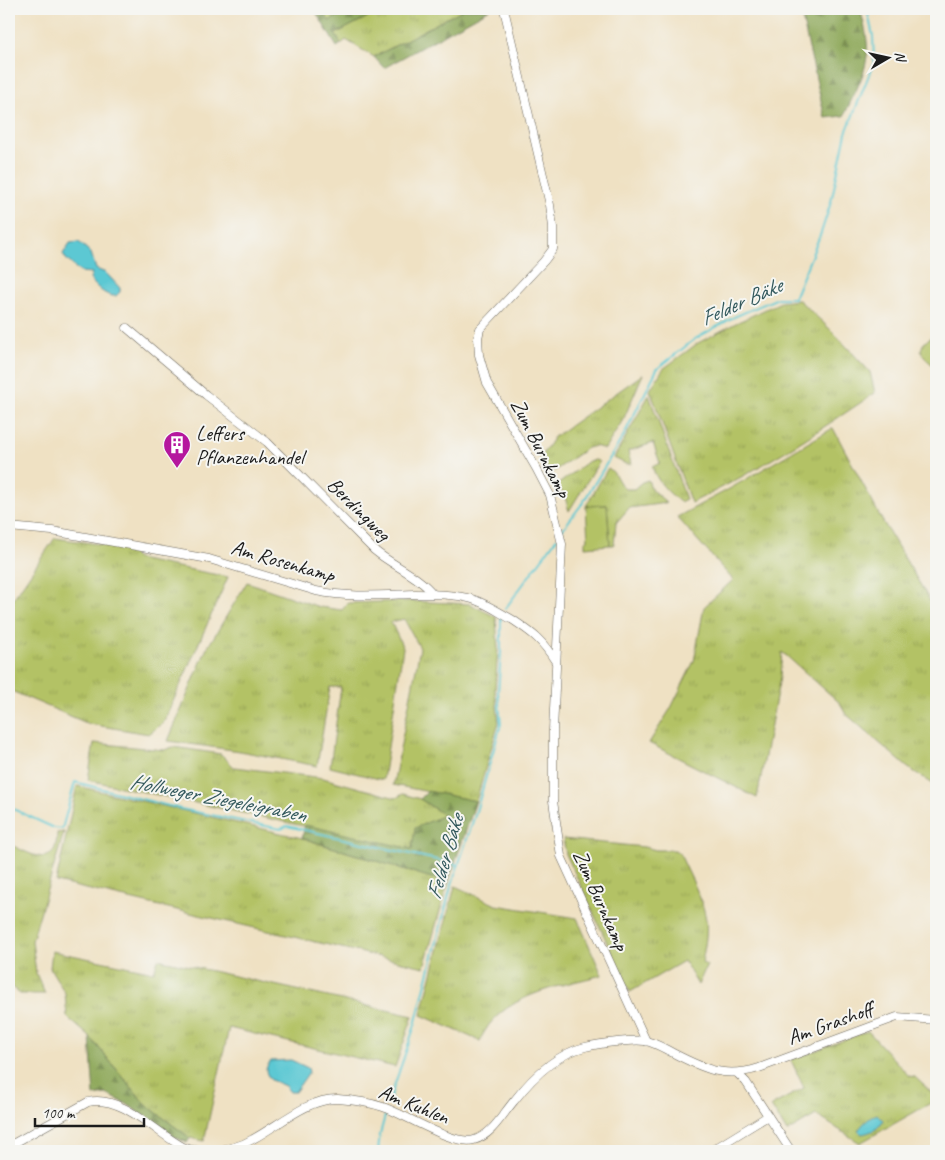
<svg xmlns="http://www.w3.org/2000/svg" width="945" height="1160" font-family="Caveat,sans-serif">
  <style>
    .grass { fill: url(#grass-tufts); stroke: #686f40 }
    .forest { fill: url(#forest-firs); stroke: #55623b }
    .garden { fill: #b3c265; stroke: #686f40 }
    .water { fill: #5cc8d3; stroke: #3c7278 }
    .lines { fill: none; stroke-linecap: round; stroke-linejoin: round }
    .stream { stroke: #5cc8d3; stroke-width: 2 }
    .minor-casing { stroke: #666156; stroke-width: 9 }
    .minor { stroke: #fff; stroke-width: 8 }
    .labels { text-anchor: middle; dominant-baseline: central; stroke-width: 4; stroke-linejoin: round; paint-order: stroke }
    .poi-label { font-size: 21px; fill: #1c1c1c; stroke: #f6f6f2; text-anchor: start }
    .street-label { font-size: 21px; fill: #1c1c1c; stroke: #f6f6f2 }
    .water-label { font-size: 22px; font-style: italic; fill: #32585c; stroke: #f6f6f2 }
  </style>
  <defs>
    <pattern id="grass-tufts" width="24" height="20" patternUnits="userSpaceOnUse" patternTransform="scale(1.25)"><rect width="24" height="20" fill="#b3c265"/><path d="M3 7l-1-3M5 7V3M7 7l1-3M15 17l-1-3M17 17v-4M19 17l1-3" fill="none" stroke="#99a657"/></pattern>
    <pattern id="forest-firs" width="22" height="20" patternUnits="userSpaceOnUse" patternTransform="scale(1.25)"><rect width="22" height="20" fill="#8ea85a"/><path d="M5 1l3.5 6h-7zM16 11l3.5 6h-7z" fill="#73884a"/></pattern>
  </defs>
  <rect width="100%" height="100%" fill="#f6f6f2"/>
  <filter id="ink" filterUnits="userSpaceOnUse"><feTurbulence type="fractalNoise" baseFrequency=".02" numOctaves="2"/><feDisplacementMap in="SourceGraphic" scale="10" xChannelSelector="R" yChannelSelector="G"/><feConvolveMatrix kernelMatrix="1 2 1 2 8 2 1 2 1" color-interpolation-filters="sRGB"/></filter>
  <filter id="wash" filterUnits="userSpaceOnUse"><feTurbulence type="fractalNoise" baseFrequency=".0096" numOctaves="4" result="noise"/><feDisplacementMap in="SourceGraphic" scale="20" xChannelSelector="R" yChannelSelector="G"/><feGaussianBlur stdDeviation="1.12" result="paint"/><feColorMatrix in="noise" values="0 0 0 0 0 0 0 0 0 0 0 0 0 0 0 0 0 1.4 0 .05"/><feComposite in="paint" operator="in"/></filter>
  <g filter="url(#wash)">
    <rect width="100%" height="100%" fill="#efe1c3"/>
    <g class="grass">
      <polygon points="321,9 351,9 329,21"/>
      <polygon points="383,9 464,9 374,57 346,40 341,44 335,34"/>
      <path d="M799 300 833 332 870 372 875 393C816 433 756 472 691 503L650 390 663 369 698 343 736 323 781 302Z"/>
      <polygon points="936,332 936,368 924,357 921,350 923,344"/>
      <polygon points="643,374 624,418 605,449 595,446 587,448 550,474 540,458 554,437"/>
      <path d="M649 395 686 499 680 502C667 491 658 483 652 467L660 463 653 443 628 451 631 464H626L614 458Z"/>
      <polygon points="833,428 882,520 936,611 936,786 907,767 845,713 840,703 782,652 780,677 757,798 649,743 671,708 694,661 704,607 733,580 677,517 731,488"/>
      <polygon points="596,460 599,462 569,511 564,494 557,485 589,461"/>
      <path d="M608 468C617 473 617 482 625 489H634L642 482 648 480 652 490 667 503 629 508 616 523 614 545H610L607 505 586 506Z"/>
      <polygon points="55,538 126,548 137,559 228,577 164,722 149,734 89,724 9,690 9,605"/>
      <polygon points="247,582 319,607 342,610 348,603 408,601 470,604 496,617 498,649 495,690 499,722 476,801 393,785 420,648 404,619 391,622 403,648 383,780 330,767 341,687 330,687 317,766 240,751 168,741 206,650"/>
      <polygon points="94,743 164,750 173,747 221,754 234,767 323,778 396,798 403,794 420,799 444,815 412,849 88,780"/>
      <polygon points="77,786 302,838 448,883 424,967 56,882"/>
      <path d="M64 832 32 941 36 973 45 994H20L9 985V844C29 853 57 872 57 833Z"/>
      <path d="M563 839 644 847 656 850H675L680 854C689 875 703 898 706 920 708 935 704 949 702 963L707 965 698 985 684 961 630 992 566 854Z"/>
      <path d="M455 886 496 905 577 918 602 975C560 986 498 995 480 1041L421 1015Z"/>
      <polygon points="52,951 154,972 158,959 413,1016 395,1067 229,1028 204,1141 190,1138 145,1104 90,1037 67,1017 65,993 50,968"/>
      <polygon points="868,1031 909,1076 915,1077 936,1097 936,1100 860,1143 816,1115 787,1132 771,1106 804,1088 791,1060"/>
    </g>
    <g class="forest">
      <polygon points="314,9 321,9 329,21 351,9 383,9 335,34 341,44 337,47"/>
      <polygon points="464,9 490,9 384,68 374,57"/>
      <path d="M800 9H860C864 22 869 43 867 56 865 77 852 97 844 116L825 118Z"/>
      <polygon points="428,791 476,801 448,883 302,838 305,825 412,849 415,828 444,815 420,799"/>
      <polygon points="90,1037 145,1104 190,1138 187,1143 165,1132 127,1104 106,1094 94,1096"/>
    </g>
    <polygon class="garden" points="607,505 610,545 585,547 585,541 588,540 586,506"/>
    <g class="water">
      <path d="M79 242 91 253 96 269 106 273 120 288V292L116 296C106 297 96 287 90 279L92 273 80 272 66 259 63 254 70 243Z"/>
      <path d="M291 1060 308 1068 309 1072 295 1092H290L285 1086 271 1080C265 1073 264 1068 271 1061Z"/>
      <path d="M877 1114 883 1120C879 1129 872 1132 862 1134L858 1131C862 1124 870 1117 877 1114Z"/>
    </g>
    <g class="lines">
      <g class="stream">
        <polyline points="12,33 14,9"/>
        <polyline points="562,530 582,504 624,435 657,369 695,339 734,317 778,298 794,298 821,233 831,202 846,133 874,62 873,36 867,9"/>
        <polyline points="505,609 557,538"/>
        <polyline points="9,807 54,828 62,829 75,782 181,809 281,829 287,826 459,865"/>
        <polyline points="389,1101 415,1025 450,890 475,815 501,724 498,692 501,652 501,617"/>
        <polyline points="378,1151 380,1134 385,1116"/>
      </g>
    </g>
  </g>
  <g filter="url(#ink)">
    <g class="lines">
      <defs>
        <g id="minor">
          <polyline points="504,9 550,205 553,227 553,249 544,261 480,329 478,338 479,355 487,383 536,468 550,495 562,544 553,730 553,801 561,856 646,1041"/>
          <path d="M127 328 206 395 267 442 374 550C393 566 418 575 433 594"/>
          <path d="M9 527 52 531 209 559 316 591C349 598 382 595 415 594 434 594 454 594 472 599 486 603 500 613 513 620 534 634 542 640 556 662"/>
          <polyline points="738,1074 746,1082 791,1151"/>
          <path d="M9 1146 88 1102C121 1094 155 1132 183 1147L192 1150 204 1151"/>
          <path d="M210 1151C225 1150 240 1147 253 1139 278 1126 308 1098 338 1099 353 1100 368 1102 383 1107 405 1114 453 1146 474 1140 492 1135 502 1115 514 1101 531 1079 556 1054 585 1047 598 1044 632 1039 645 1041 654 1042 665 1049 673 1053 704 1069 725 1079 759 1068L897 1017 936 1020"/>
          <polyline points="711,1151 768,1116"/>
        </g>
      </defs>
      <use href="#minor" class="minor-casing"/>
      <use href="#minor" class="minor"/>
    </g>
  </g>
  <defs>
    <symbol id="building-pin" viewBox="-11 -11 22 30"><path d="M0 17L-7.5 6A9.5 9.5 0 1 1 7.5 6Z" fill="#b5179e" stroke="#f6f6f2"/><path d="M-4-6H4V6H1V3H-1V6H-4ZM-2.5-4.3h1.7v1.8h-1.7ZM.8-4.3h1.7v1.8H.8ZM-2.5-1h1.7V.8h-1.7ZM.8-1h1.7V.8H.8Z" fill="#fff"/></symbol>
  </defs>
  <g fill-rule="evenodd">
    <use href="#building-pin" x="161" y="429" width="32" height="43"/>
  </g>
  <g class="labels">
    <g class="poi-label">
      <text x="196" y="433">Leffers<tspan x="196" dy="24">Pflanzenhandel</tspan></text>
    </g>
    <g class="street-label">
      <text transform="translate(541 448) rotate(63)">Zum Burnkamp</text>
      <text transform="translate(359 509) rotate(45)">Berdingweg</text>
      <text transform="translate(283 561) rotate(16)">Am Rosenkamp</text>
      <text transform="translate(601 900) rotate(66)">Zum Burnkamp</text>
      <text transform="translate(830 1023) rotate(-20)">Am Grashoff</text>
      <text transform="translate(414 1104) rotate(22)">Am Kuhlen</text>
    </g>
    <g class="water-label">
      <text transform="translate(741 302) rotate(-24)">Felder Bäke</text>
      <text transform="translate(218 798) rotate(11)">Hollweger Ziegeleigraben</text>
      <text transform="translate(445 857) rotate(-74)">Felder Bäke</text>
    </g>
  </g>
  <rect width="945" height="1160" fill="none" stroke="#f6f6f2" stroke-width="30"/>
  <g transform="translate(888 58) rotate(81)" stroke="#f6f6f2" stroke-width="4" paint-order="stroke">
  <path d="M0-4L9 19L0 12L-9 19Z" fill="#1c1c1c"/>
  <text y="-8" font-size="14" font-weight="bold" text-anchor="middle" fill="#1c1c1c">N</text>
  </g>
  <path d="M35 1118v8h109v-8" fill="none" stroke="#1c1c1c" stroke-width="2.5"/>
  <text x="42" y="1118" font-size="15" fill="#1c1c1c" stroke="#f6f6f2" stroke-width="4" paint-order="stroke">100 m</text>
</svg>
